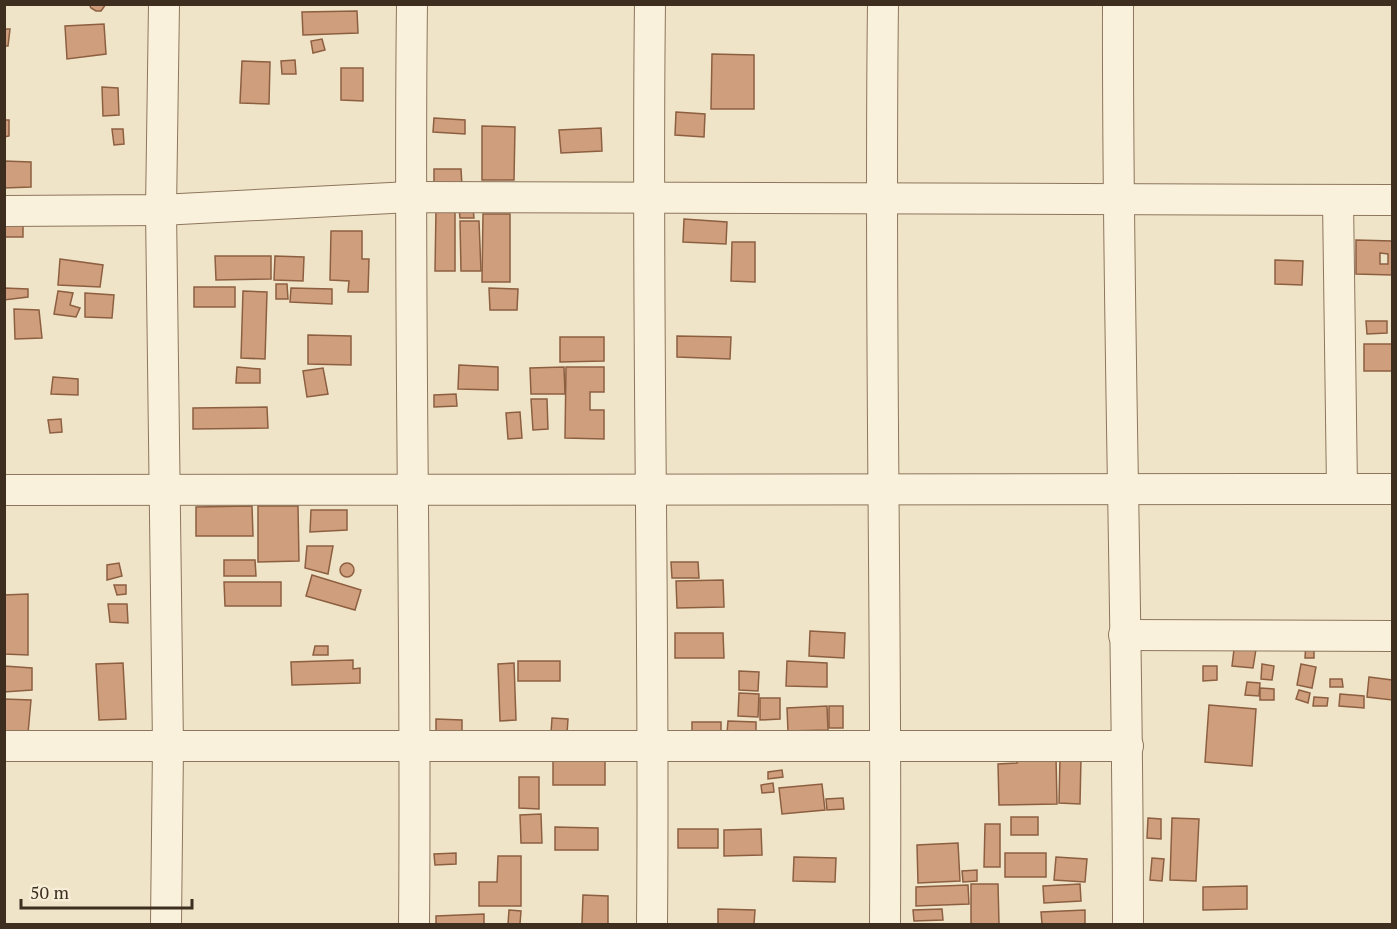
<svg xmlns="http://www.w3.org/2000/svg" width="1397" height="929" font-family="'PT Serif',serif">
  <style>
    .building { fill: #cf9f7d; stroke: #8d5f41; stroke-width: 1.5; fill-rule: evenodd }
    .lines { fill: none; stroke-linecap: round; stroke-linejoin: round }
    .minor-casing { stroke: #8d765c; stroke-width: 32 }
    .minor { stroke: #faf1dc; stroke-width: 30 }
  </style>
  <rect width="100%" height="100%" fill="#f0e4c8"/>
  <g class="building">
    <polygon points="89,4 106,4 101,11 96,11 91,8"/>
    <polygon points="357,11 358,33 303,35 302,12"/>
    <polygon points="104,24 106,54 67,59 65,26"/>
    <polygon points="4,29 10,29 8,46 4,46"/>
    <polygon points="322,39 325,50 313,53 311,41"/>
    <polygon points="712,54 754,55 754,109 711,109"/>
    <polygon points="295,60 296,74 282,74 281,61"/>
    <polygon points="242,61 270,62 269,104 240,103"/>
    <polygon points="341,68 363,68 363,101 341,100"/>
    <polygon points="102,87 118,88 119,115 103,116"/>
    <polygon points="676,112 705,114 704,137 675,135"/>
    <polygon points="434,118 465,120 465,134 433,132"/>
    <polygon points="4,120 9,120 9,136 4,137"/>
    <polygon points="482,126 515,127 514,180 482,180"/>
    <polygon points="601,128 602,151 561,153 559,130"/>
    <polygon points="112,129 123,129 124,144 114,145"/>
    <polygon points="4,161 31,162 31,187 4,188"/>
    <polygon points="434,169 461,169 462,186 434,187"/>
    <polygon points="23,208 23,237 4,237 4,209"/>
    <polygon points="459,208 473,208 474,218 460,218"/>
    <polygon points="436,209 455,209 455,271 435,271"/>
    <polygon points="483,214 510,214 510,282 482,282"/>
    <polygon points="684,219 727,222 726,244 683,242"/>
    <polygon points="460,221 479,221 481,271 461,271"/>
    <polygon points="331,231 362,231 362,259 369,259 368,292 348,292 349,281 330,280"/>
    <path d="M1356 240 1392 241V275L1356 274ZM1380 253 1388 254V264H1380Z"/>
    <polygon points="732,242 755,242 755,282 731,281"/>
    <polygon points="215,256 271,256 271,279 216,280"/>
    <polygon points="275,256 304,257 303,281 274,280"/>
    <polygon points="60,259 103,265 100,287 58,285"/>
    <polygon points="1275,260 1303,261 1302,285 1275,284"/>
    <polygon points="276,284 287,284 288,299 276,299"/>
    <rect x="194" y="287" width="41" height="20"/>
    <polygon points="4,288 28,289 28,297 4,300"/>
    <polygon points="291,288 332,289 332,304 290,302"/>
    <polygon points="489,288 518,289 517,310 490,310"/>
    <polygon points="58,291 73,293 70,305 80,308 76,317 54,314"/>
    <polygon points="243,291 267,292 265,359 241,358"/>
    <polygon points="85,293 114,295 112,318 85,317"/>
    <polygon points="14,309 39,310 42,338 15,339"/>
    <polygon points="1366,321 1387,321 1387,333 1367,334"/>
    <polygon points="308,335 351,336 351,365 308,364"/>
    <polygon points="677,336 731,337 730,359 677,357"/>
    <polygon points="560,337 604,337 604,361 560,362"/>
    <rect x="1364" y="344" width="28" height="27"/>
    <polygon points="459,365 498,367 498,390 458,389"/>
    <polygon points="237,367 260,369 260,383 236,383"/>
    <polygon points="564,367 565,394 531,394 530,368"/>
    <polygon points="566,367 604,367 604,392 590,392 590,410 604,410 604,439 565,438"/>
    <polygon points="323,368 328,394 307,397 303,371"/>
    <polygon points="53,377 78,379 78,395 51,394"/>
    <polygon points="456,394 457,406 434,407 434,395"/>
    <polygon points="531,399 547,399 548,429 533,430"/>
    <polygon points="267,407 268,428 193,429 193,408"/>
    <polygon points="520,412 522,438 508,439 506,413"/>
    <polygon points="61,419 62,432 50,433 48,420"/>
    <polygon points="252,506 253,536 196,536 196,507"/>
    <polygon points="258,506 298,506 299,561 258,562"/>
    <polygon points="311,510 347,510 347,530 310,532"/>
    <polygon points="307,546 333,546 328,574 305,568"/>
    <polygon points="224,560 255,560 256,576 224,576"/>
    <polygon points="671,562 698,562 699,578 672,578"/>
    <circle cx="347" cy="570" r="7"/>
    <polygon points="119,563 122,576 107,580 107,565"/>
    <polygon points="312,575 361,590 355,610 306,596"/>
    <polygon points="723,580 724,607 677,608 676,581"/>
    <polygon points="224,582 281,582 281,606 225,606"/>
    <polygon points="114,585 126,585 126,594 117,595"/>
    <polygon points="28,594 28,655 4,654 4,595"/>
    <polygon points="108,604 127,604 128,623 110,622"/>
    <polygon points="810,631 845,633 844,658 809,656"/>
    <polygon points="675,633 723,633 724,658 675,658"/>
    <polygon points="1235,641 1257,643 1253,668 1232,666"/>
    <polygon points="1306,642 1314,642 1314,658 1305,658"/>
    <polygon points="315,646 328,646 328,655 313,655"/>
    <polygon points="353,660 353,669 360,668 360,683 292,685 291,662"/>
    <rect x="518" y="661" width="42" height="20"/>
    <polygon points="787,661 827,663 827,687 786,686"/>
    <polygon points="123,663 126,719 99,720 96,664"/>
    <polygon points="514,663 516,720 500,721 498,664"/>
    <polygon points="1262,664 1274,666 1272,680 1261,679"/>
    <polygon points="1301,664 1316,667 1312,688 1297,685"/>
    <polygon points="4,666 32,668 32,690 4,692"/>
    <polygon points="1203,666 1217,666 1217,680 1203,681"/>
    <polygon points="739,671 759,672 758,691 739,690"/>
    <polygon points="1369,677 1392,680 1392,700 1367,697"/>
    <polygon points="1330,679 1342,679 1343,687 1330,687"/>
    <polygon points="1247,682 1260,683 1259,696 1245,695"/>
    <polygon points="1260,688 1274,689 1274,700 1260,700"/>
    <polygon points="1299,690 1310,693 1308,703 1296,699"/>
    <polygon points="739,693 759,694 758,717 738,716"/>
    <polygon points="1340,694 1364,696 1364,708 1339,706"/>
    <polygon points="1314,697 1328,698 1327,706 1313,706"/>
    <polygon points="760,698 780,698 780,719 760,720"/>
    <polygon points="4,699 31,700 28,733 4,733"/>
    <polygon points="1209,705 1256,709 1252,766 1205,762"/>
    <polygon points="827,706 828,730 788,731 787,708"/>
    <rect x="829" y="706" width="14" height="22"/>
    <polygon points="552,718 568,719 567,734 551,733"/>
    <polygon points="436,719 462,720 462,734 436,733"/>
    <polygon points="728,721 756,722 756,733 727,733"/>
    <polygon points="692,722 721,722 721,731 692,732"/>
    <rect x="553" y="755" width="52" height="30"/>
    <polygon points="1060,756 1081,758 1080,804 1059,803"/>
    <polygon points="1056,757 1057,804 999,805 998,764 1017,763 1017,758"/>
    <polygon points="782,770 783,777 768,779 768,772"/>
    <polygon points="519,777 539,777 539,809 519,808"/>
    <polygon points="773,783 774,792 762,793 761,785"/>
    <polygon points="822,784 825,810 782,814 779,788"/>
    <polygon points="843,798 844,809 827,810 826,799"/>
    <polygon points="541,814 542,843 521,843 520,815"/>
    <rect x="1011" y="817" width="27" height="18"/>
    <polygon points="1148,818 1161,819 1161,839 1147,838"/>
    <polygon points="1172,818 1199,819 1196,881 1170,880"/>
    <polygon points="985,824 1000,824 1000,867 984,867"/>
    <polygon points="555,827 598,828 598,850 555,850"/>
    <rect x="678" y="829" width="40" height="19"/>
    <polygon points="761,829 762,855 724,856 724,830"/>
    <polygon points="958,843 960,881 918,883 917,845"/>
    <polygon points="456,853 456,864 435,865 434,854"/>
    <rect x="1005" y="853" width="41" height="24"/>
    <polygon points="498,856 521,856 521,906 479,906 479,882 497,882"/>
    <polygon points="794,857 836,858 835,882 793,881"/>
    <polygon points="1056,857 1087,859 1085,882 1054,880"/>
    <polygon points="1152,858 1164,859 1162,881 1150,880"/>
    <polygon points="977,870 977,881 963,882 962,871"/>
    <polygon points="971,884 998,884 999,924 971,924"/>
    <polygon points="1080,884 1081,901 1044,903 1043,886"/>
    <polygon points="968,885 969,904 916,906 916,887"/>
    <polygon points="1247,886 1247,909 1203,910 1203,887"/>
    <polygon points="583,895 608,896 608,924 582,924"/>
    <polygon points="718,909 755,910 754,924 718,924"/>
    <polygon points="942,909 943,920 914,921 913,910"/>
    <polygon points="509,910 521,911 520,924 508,924"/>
    <polygon points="1085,910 1085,924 1042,924 1041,912"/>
    <polygon points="484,914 484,924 436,924 436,916"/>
  </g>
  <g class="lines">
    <defs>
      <g id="minor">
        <polyline points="164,4 161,210 168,746 166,924"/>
        <path d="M412 4C408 311 417 618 414 924"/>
        <path d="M650 4C646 311 655 618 652 924"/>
        <path d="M883 4C879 311 887 618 885 924"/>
        <path d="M1118 4C1117 311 1128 618 1128 924"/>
        <polyline points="1338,200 1342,489"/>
        <polyline points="4,211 161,210 410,197 1392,200"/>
        <polyline points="4,490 1392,489"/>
        <polyline points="1124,635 1392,636"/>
        <polyline points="4,746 1128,746"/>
      </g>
    </defs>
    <use href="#minor" class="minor-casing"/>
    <use href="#minor" class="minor"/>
  </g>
  <rect width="1397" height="929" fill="none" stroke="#3d2e20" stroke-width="12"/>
  <path d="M21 899v9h171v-9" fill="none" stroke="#3d2e20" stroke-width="3"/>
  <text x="30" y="899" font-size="18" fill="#3d2e20" stroke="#f7eed8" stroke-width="4.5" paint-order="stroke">50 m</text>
</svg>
